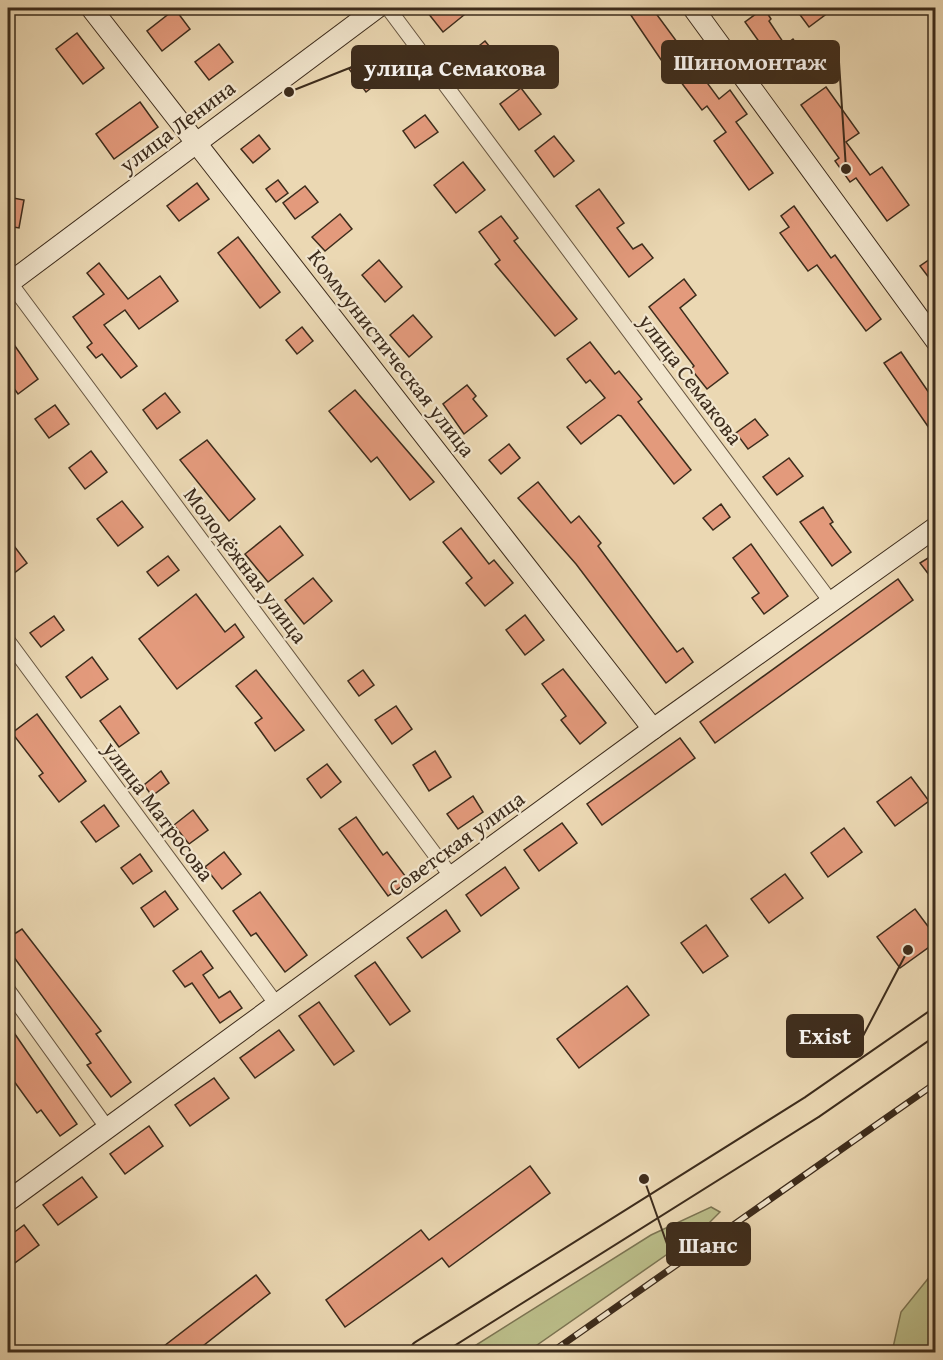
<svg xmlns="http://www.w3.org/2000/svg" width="943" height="1360" font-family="'Gentium Book Plus',serif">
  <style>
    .green { fill: #bbbe8a; stroke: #7c7553; stroke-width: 1.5 }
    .building { fill: #e39a7c; stroke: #3d2c1c; stroke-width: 1.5 }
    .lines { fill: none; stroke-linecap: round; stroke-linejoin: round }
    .street-casing { stroke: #685742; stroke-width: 16 }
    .secondary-casing { stroke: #3d2c1c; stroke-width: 22 }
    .primary-casing { stroke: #3d2c1c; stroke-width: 26 }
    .street { stroke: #f2e6ce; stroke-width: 14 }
    .secondary { stroke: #f2e6ce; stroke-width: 20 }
    .primary { stroke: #ebd8b3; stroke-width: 22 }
    .rail-casing { stroke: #3d2c1c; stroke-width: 7 }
    .rail { stroke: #f2e6ce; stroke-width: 4.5; stroke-dasharray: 14; stroke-linecap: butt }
    .labels { text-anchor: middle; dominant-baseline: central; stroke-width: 4.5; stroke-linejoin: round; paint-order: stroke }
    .street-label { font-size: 22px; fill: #3d2c1c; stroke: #f2e6ce }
    .leader { fill: none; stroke: #3d2c1c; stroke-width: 2 }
    .callout-dot { fill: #3d2c1c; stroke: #f2e6ce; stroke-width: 2 }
    .callout { fill: #3d2c1c; stroke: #3d2c1c; stroke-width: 2 }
    .callout-label { font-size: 24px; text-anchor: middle; font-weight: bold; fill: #fff }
  </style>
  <rect width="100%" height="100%" fill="#ebd8b3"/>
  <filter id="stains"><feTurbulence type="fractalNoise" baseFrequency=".00333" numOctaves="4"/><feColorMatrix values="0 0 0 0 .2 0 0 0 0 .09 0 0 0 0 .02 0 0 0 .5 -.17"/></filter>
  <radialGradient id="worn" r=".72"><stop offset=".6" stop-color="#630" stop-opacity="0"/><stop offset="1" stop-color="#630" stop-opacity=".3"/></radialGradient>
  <g class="green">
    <polygon points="711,1207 720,1212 702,1230 527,1352 465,1352 651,1235"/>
    <polygon points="935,1270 935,1352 892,1352 901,1312"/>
  </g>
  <g class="building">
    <polygon points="424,8 458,8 464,15 443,32"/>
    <polygon points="626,8 652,8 719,99 730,90 747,114 736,122 773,173 749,190 714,141 726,132 707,106 702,110 668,65 666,67"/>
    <polygon points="764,8 771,19 769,21 785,45 793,39 804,54 780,71 745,22"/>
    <polygon points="795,8 820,8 825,15 809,27"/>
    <polygon points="175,9 190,29 162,51 147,31"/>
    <polygon points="77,33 104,68 83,84 56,49"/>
    <polygon points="485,41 498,57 478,74 464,58"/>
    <polygon points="219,44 233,62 209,80 195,62"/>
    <polygon points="376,47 394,70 366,92 349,69"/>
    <polygon points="826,87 859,133 846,142 870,175 882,167 909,205 887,221 856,178 850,182 835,161 839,158 801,105"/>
    <polygon points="521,88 541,114 519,130 500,104"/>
    <polygon points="140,102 158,127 114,159 96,134"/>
    <polygon points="425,115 438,132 415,148 403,131"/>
    <polygon points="259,135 270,149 253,163 241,149"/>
    <polygon points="554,136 574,161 554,177 535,151"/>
    <polygon points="463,162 485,190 456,213 434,185"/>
    <polygon points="278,180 288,193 276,202 266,189"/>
    <polygon points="197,183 209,199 179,221 167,206"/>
    <polygon points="305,186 318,202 295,219 283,203"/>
    <polygon points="599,189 624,223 617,228 633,249 642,244 653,258 629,277 576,206"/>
    <polygon points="8,197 24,200 19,228 8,226"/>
    <polygon points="794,206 831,258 835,255 881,319 866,331 817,265 808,271 780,233 789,227 781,216"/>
    <polygon points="340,214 352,229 325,251 312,237"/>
    <polygon points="501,216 518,238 514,241 577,319 555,336 495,264 500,260 479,232"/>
    <polygon points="238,237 280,292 260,308 218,253"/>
    <polygon points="936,255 936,287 920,266"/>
    <polygon points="379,260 402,287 385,302 362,275"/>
    <polygon points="99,263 128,299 160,276 178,301 139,329 125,310 104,325 137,366 121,378 102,354 96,358 87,347 92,343 73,317 104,294 87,273"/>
    <polygon points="684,279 696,295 680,308 728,373 707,389 691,369 694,366 649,307"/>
    <polygon points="413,315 432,337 409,357 390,335"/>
    <polygon points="302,327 313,341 297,354 286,340"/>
    <polygon points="8,336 38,379 18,394 8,380"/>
    <polygon points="590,342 615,374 619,371 642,399 638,402 691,470 674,484 621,416 618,415 581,444 567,427 605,398 590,380 586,383 567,359"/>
    <polygon points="901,352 936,403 936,438 884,363"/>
    <polygon points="467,385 476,396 473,399 487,416 464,434 443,404"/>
    <polygon points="355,390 434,482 410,500 377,457 371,462 329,411"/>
    <polygon points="165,393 180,412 157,429 143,410"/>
    <polygon points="55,405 69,424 49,438 35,419"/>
    <polygon points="755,419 768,435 748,449 736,433"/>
    <polygon points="207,440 255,499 229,521 180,460"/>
    <polygon points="509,444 520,458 501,474 489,460"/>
    <polygon points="91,451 107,472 85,489 69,468"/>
    <polygon points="789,458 803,476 777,495 763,477"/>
    <polygon points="538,482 571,523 579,516 601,543 598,546 677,652 683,648 693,662 666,683 576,564 518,498"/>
    <polygon points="122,501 143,527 118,546 97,519"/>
    <polygon points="721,504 730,517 713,530 703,518"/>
    <polygon points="823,507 833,522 830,524 851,552 832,566 800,522"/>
    <polygon points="280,526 303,555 268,582 245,554"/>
    <polygon points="461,528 489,564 494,560 513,583 485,606 466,583 472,578 443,542"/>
    <polygon points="8,538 27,563 8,578"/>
    <polygon points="751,544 788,596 764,614 752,598 759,593 733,558"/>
    <polygon points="936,553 936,584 920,563"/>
    <polygon points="168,556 179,570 158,586 147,572"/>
    <polygon points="313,578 332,601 304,624 285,600"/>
    <polygon points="898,579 913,600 715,743 700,722"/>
    <polygon points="196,594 225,632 235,624 244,637 177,689 139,639"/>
    <polygon points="525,615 544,640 525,655 506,630"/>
    <polygon points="54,616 64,630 41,647 30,633"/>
    <polygon points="92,657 108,679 81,698 66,677"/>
    <polygon points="563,669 606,723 580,744 561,720 566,716 542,684"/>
    <polygon points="256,670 304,730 275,751 255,723 262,718 236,686"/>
    <polygon points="363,670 374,685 359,696 348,681"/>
    <polygon points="120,706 139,733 119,747 100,721"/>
    <polygon points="396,706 412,729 392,744 375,720"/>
    <polygon points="37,714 86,781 59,802 39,776 43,773 12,733"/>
    <polygon points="680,738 695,758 602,825 587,804"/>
    <polygon points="435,751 451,777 429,791 413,765"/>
    <polygon points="327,764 341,782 321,798 307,779"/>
    <polygon points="161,771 169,783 152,796 144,785"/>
    <polygon points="911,777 929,801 895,826 877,802"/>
    <polygon points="473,796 483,812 458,829 447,814"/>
    <polygon points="104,805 119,826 96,842 81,822"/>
    <polygon points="193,810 208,830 189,844 174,825"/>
    <polygon points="356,817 383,855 387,852 409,881 388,896 339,829"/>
    <polygon points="562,823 577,843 539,871 524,850"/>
    <polygon points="844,828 862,852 828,877 811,853"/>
    <polygon points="224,852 241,874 222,889 205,867"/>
    <polygon points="140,854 152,871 133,884 121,868"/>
    <polygon points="505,867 519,888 481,916 466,895"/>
    <polygon points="785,874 803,898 769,923 751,899"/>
    <polygon points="165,891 178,909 154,927 141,908"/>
    <polygon points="260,892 307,955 285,972 256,933 251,936 233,911"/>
    <polygon points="915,909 936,937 936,942 900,968 877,937"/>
    <polygon points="446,910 460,931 422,958 407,938"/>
    <polygon points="706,925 728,956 703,973 681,943"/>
    <polygon points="22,929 101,1031 96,1034 131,1082 111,1097 87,1065 91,1063 8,949 8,938"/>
    <polygon points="201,951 213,968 203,975 219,998 230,991 242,1008 220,1023 192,983 185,987 173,971"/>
    <polygon points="375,962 410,1011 390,1025 355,976"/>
    <polygon points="627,986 649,1015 579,1068 557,1039"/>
    <polygon points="319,1002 354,1051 334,1065 299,1016"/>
    <polygon points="8,1024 77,1124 60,1136 41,1110 37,1113 8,1073"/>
    <polygon points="279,1030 294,1050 255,1078 240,1058"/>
    <polygon points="214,1078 229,1098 190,1126 175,1105"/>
    <polygon points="149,1126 163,1146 125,1174 110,1154"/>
    <polygon points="530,1166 550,1193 449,1267 442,1258 345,1327 326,1300 421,1230 429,1240"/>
    <polygon points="82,1177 97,1197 58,1225 43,1205"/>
    <polygon points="24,1225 39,1245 8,1268 8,1237"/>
    <polygon points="256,1275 270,1293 194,1353 155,1353"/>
  </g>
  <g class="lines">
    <defs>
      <g id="street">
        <polyline points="388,8 831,602"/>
        <polyline points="8,280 451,876"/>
        <polyline points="8,641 277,1005"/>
        <polyline points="8,990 108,1129"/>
      </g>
      <g id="secondary">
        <polyline points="91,8 653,729"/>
        <polyline points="693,8 936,341"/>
        <polyline points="8,284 377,8"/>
        <polyline points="8,1201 653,729 936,527"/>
      </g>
      <polyline id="primary" points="422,1352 812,1107 936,1021"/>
    </defs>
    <use href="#street" class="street-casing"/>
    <use href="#secondary" class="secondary-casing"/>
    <use href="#primary" class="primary-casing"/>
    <use href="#street" class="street"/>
    <use href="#secondary" class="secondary"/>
    <use href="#primary" class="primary"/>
    <defs>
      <polyline id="rail" points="552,1352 936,1083"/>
    </defs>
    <use href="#rail" class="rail-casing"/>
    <use href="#rail" class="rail"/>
  </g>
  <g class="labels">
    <g class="street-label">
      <text transform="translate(177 126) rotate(-37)">улица Ленина</text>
      <text transform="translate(392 353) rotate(52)">Коммунистическая улица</text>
      <text transform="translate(691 379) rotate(53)">улица Семакова</text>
      <text transform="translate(246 565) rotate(53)">Молодёжная улица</text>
      <text transform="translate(159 811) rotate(53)">улица Матросова</text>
      <text transform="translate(456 843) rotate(-36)">Советская улица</text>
    </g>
  </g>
  <path class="leader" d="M846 169L839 62M289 92L352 67M908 950L863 1036M644 1179L667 1244"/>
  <g class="callout-dot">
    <circle cx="846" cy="169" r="6"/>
    <circle cx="289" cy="92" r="6"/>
    <circle cx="908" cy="950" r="6"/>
    <circle cx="644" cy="1179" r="6"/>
  </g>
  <g class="callout">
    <rect x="662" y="41" width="177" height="42" rx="6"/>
    <rect x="352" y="46" width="206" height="42" rx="6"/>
    <rect x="787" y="1015" width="76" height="42" rx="6"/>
    <rect x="667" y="1223" width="83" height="42" rx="6"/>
  </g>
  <g class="callout-label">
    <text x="750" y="70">Шиномонтаж</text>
    <text x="455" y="76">улица Семакова</text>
    <text x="825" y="1044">Exist</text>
    <text x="708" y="1253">Шанс</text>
  </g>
  <rect width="943" height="1360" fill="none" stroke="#ebd8b3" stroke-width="30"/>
  <rect x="9" y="9" width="925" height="1342" fill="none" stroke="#3d2c1c" stroke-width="3"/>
  <rect x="15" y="15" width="913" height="1330" fill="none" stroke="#3d2c1c" stroke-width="1.5"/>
  <rect width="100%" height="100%" filter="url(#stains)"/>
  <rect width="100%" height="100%" fill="url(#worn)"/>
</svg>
